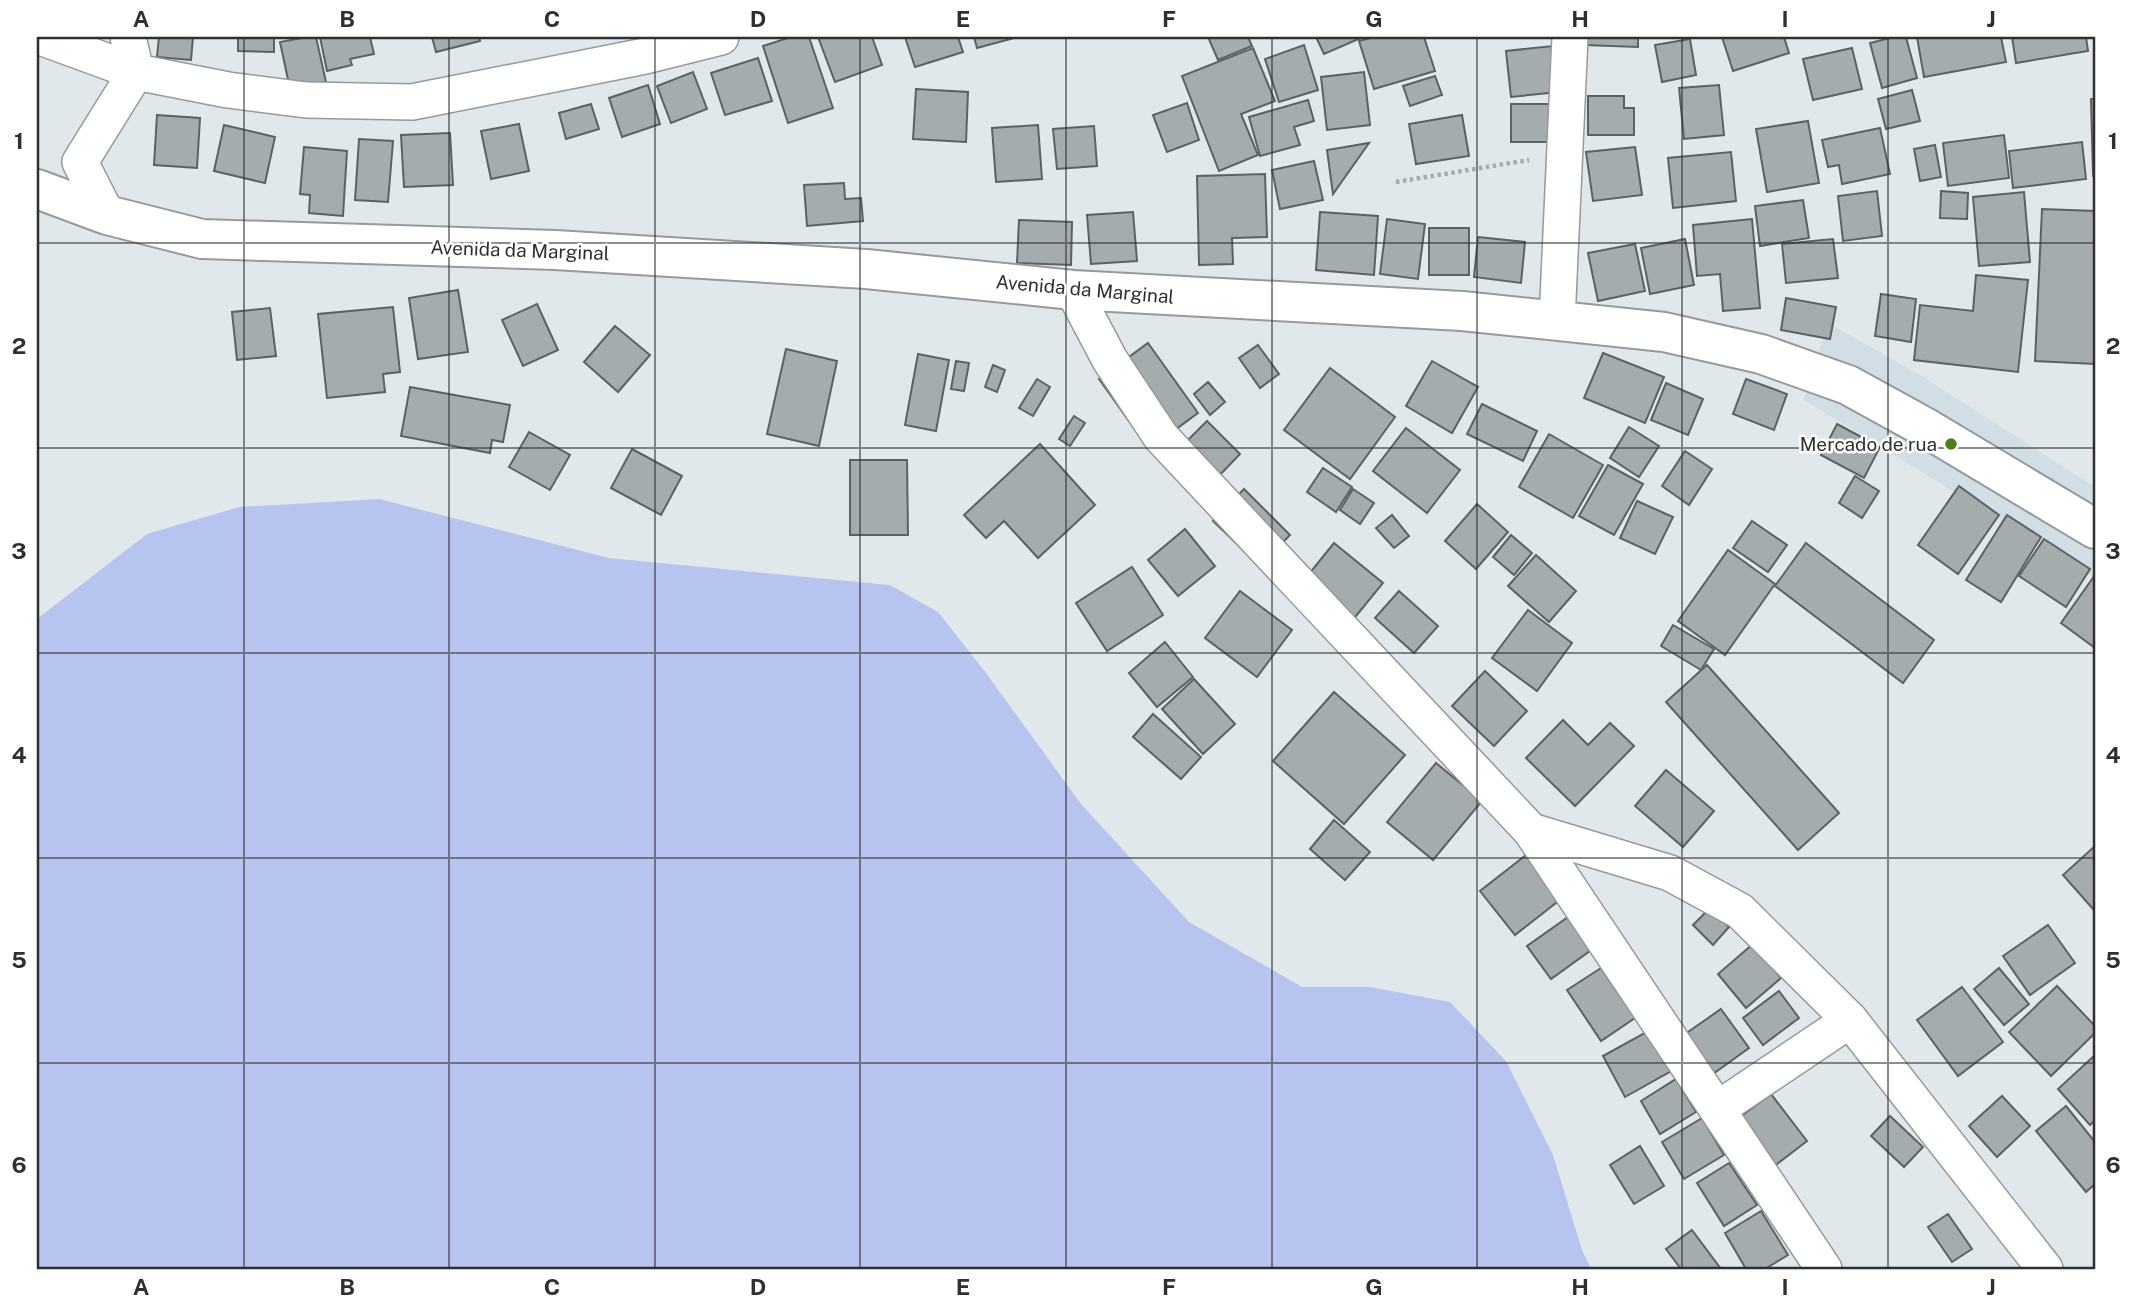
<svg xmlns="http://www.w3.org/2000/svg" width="2132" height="1306" font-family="'Public Sans',sans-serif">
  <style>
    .built { fill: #d1dee6 }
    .water { fill: #b7c4f0 }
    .building { fill: #a5acae; stroke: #5c6264; stroke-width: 2 }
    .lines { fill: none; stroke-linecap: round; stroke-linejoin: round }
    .street-casing { stroke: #949a9d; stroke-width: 38 }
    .secondary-casing { stroke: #949a9d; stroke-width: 42 }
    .path { stroke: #a6acae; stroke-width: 4.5; stroke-dasharray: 3.5 3.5; stroke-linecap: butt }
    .street { stroke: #fff; stroke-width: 35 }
    .secondary { stroke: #fff; stroke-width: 38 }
    .grid { fill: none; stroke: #2d2f31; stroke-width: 2; stroke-opacity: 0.55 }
    .poi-dot { fill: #4a8017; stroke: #fff; stroke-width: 2.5 }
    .labels { text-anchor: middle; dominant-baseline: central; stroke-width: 5; stroke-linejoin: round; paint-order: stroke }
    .street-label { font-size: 19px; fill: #2d2f31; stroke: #fff }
    .poi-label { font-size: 19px; fill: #2d2f31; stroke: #fff; text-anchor: end }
    .neatline { fill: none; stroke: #2d2f31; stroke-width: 2.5 }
    .grid-label { font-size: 23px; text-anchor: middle; font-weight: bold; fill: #2d2f31 }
  </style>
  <rect width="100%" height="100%" fill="#e1e8eb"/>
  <polygon class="built" points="1828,323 1920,375 2095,487 2095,578 1804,400"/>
  <polygon class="water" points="379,499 609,558 890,585 938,612 986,673 1081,804 1189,922 1302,987 1370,987 1450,1002 1506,1061 1553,1155 1582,1250 1591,1269 37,1269 37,619 147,534 239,507"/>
  <g class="building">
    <polygon points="159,37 193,37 191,60 157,57"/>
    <polygon points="238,37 274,37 274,52 238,51"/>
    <polygon points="307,37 316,37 326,82 290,89 280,42"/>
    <polygon points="320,37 370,37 374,54 350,59 352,65 327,71"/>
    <polygon points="432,37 479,37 480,41 436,52"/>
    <polygon points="791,37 809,37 833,108 788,123 763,46"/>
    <polygon points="818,37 872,37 882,65 835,82"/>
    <polygon points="905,37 958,37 963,52 915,67"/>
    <polygon points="974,37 1018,37 977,48"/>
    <polygon points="1208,37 1248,37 1252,46 1218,60"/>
    <polygon points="1316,37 1363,37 1324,54"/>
    <polygon points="1374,37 1424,37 1435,71 1374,89 1359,41"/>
    <polygon points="1584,37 1638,37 1638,47 1584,45"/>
    <polygon points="1722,37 1784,37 1789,53 1733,71"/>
    <polygon points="1894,37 1906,37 1917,78 1882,88 1870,43"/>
    <polygon points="1917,37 2001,37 2006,62 1924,77"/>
    <polygon points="2012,37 2086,37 2088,51 2016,63"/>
    <polygon points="1690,39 1696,75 1662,82 1655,45"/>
    <polygon points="1304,45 1318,90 1279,102 1265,59"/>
    <polygon points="1553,46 1558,92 1511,97 1506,51"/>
    <polygon points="1253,48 1275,101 1241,114 1258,155 1219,171 1182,76"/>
    <polygon points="1852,48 1862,89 1813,100 1803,59"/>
    <polygon points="758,58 772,101 725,115 711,73"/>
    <polygon points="693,72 707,109 671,123 657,86"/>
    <polygon points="1364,72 1370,125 1327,130 1321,77"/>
    <polygon points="1435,76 1442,95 1410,106 1403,86"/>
    <polygon points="648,85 660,124 622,137 609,98"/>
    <polygon points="1719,85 1724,135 1684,139 1679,88"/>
    <polygon points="916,89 968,92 966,142 913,139"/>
    <polygon points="1912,90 1920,121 1886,129 1878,99"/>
    <polygon points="1588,96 1624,96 1624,108 1634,108 1634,135 1588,135"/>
    <polygon points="2091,99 2095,99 2095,176 2093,176"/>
    <polygon points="1308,100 1314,121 1294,127 1300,145 1260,156 1249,117"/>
    <polygon points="1187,103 1199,140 1167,152 1153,115"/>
    <polygon points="591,104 599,129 566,139 559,113"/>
    <polygon points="1511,104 1558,104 1559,142 1511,142"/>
    <polygon points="157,115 200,118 197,168 154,165"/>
    <polygon points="1462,115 1469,156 1416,164 1409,124"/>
    <polygon points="1808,121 1819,183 1767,192 1756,129"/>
    <polygon points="519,124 529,171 491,179 481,131"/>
    <polygon points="224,125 275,137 265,183 214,171"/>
    <polygon points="1038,125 1042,179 996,182 992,128"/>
    <polygon points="1094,126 1097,166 1057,169 1053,129"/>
    <polygon points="1880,128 1890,174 1842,184 1839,165 1828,167 1822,140"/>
    <polygon points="450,133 453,185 404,187 401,135"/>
    <polygon points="2004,135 2009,178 1948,186 1943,143"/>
    <polygon points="359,139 393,141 388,202 355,200"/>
    <polygon points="2082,142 2086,179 2013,188 2009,151"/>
    <polygon points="1369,143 1333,194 1327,150"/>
    <polygon points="1935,145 1941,177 1920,181 1914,149"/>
    <polygon points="304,147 347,151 343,216 309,213 310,195 300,194"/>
    <polygon points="1635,147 1642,195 1593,201 1586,152"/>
    <polygon points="1731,152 1736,201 1673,208 1668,158"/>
    <polygon points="1314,161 1323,200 1280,209 1272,170"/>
    <polygon points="1265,174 1267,237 1232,238 1233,264 1199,265 1197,176"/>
    <polygon points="844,183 845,199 861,198 863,221 807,226 804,185"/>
    <polygon points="1877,191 1882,236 1843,241 1838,196"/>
    <polygon points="1941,191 1968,193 1967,219 1940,218"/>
    <polygon points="2024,192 2030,262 1979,266 1973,197"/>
    <polygon points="1803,200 1809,238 1760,246 1755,206"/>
    <polygon points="2042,209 2095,211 2095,364 2035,361"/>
    <polygon points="1133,212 1137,261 1091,264 1087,215"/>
    <polygon points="1320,212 1378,216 1374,275 1316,270"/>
    <polygon points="1387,219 1425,224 1418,279 1380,274"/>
    <polygon points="1752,219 1760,308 1723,311 1720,274 1697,276 1693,225"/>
    <polygon points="1019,220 1072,222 1071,265 1017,263"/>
    <rect x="1429" y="228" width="40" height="47"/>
    <polygon points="1478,237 1525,242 1521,283 1474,277"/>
    <polygon points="1685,239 1694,285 1650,294 1641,248"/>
    <polygon points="1833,239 1838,278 1786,283 1782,244"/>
    <polygon points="1635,244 1645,291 1598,301 1588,253"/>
    <polygon points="1976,275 2028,280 2018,372 1914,360 1920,305 1973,311"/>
    <polygon points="458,290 468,352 418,359 409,298"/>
    <polygon points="1881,294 1916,299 1911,342 1875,336"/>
    <polygon points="1786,298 1836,307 1830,339 1781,330"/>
    <polygon points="537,304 558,350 523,366 502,320"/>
    <polygon points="393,307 400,372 383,374 385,392 327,398 318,314"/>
    <polygon points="270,308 276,356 237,360 232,312"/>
    <polygon points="615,326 650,355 618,392 584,362"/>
    <polygon points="1148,343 1198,413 1149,449 1099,379"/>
    <polygon points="1258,345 1279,374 1260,388 1239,358"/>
    <polygon points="786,349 837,361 819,446 767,434"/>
    <polygon points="1603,353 1664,377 1645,423 1584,398"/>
    <polygon points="918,354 949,360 936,431 905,425"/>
    <polygon points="956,361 969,363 964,391 951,389"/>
    <polygon points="1432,361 1478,387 1452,433 1406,406"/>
    <polygon points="993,365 1005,370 997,392 985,387"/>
    <polygon points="1330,368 1395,417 1350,479 1284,430"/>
    <polygon points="1037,379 1050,387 1033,416 1019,408"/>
    <polygon points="1746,379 1787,394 1774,430 1733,414"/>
    <polygon points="1208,382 1225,402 1210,415 1194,394"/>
    <polygon points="1666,383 1703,399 1688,435 1651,420"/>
    <polygon points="410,387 510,405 503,442 492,440 490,453 401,436"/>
    <polygon points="1482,404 1537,431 1523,461 1467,434"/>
    <polygon points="1074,416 1085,423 1070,446 1059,439"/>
    <polygon points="1207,421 1240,454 1214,481 1180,448"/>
    <polygon points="1837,424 1880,447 1864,478 1821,455"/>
    <polygon points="1629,427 1659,446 1639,477 1610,458"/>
    <polygon points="1406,428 1460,470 1427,513 1373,471"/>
    <polygon points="529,432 570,455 550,490 509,467"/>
    <polygon points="1549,434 1603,465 1573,518 1519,487"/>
    <polygon points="1040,444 1095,505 1038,558 1004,521 986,538 964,515"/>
    <polygon points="632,449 682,476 661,515 611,488"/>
    <polygon points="1685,451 1712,469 1689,505 1662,486"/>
    <polygon points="850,460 907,460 908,535 850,535"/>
    <polygon points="1608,465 1643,484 1614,535 1579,516"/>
    <polygon points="1323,468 1352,487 1336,512 1307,492"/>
    <polygon points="1855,476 1879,491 1862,518 1839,503"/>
    <polygon points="1959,486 1999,515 1958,574 1918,545"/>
    <polygon points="1244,489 1290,535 1260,566 1213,521"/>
    <polygon points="1353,489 1374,503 1360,524 1340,510"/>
    <polygon points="1637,501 1673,517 1655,554 1620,538"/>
    <polygon points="1477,504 1508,532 1476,569 1445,541"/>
    <polygon points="1392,515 1409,536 1394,548 1376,528"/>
    <polygon points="2007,515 2041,537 2001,602 1966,580"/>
    <polygon points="1752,521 1787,545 1768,572 1733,548"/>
    <polygon points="1185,529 1215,566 1178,596 1148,560"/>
    <polygon points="1511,535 1532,553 1514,575 1493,557"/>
    <polygon points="2044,539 2090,569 2066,607 2019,576"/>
    <polygon points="1334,543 1383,583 1352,621 1304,580"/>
    <polygon points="1806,543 1934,640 1903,683 1775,586"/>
    <polygon points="1728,550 1775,584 1725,655 1678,621"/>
    <polygon points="1536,555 1576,591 1549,622 1508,586"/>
    <polygon points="1132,567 1163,615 1107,651 1076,603"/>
    <polygon points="2095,575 2095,648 2061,623"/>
    <polygon points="1240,591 1292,630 1257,677 1205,638"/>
    <polygon points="1399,591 1438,626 1414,653 1375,618"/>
    <polygon points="1528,610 1572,643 1537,691 1492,658"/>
    <polygon points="1673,625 1714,649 1701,670 1661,646"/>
    <polygon points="1165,642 1193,677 1157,707 1129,673"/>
    <polygon points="1707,665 1839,813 1798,850 1666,702"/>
    <polygon points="1485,671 1527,711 1494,746 1452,706"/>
    <polygon points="1194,679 1235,724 1203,754 1162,709"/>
    <polygon points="1334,692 1405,755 1344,824 1273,761"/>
    <polygon points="1153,714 1201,757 1181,779 1133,737"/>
    <polygon points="1563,720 1588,745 1610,723 1634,746 1575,806 1526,758"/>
    <polygon points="1436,763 1482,801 1433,860 1387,822"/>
    <polygon points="1666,770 1714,811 1683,847 1635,806"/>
    <polygon points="1334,820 1370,852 1345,880 1310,849"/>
    <polygon points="2095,846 2095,907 2093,909 2063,875"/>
    <polygon points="1526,855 1561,899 1515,935 1480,891"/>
    <polygon points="1710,908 1729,927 1713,945 1693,925"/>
    <polygon points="1571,915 1594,948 1551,979 1527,946"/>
    <polygon points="2048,925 2075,963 2030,995 2003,956"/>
    <polygon points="1753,944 1781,978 1746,1008 1718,974"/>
    <polygon points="1601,968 1635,1018 1601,1041 1567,990"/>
    <polygon points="1999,968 2029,1004 2004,1025 1974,989"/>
    <polygon points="2057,986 2095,1026 2095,1033 2051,1076 2009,1032"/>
    <polygon points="1962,987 2003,1042 1958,1076 1917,1020"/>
    <polygon points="1779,991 1799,1018 1763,1045 1743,1018"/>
    <polygon points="1721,1009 1749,1048 1706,1079 1678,1039"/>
    <polygon points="1650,1030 1673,1070 1625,1097 1603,1056"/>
    <polygon points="2095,1055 2095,1120 2090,1125 2058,1089"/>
    <polygon points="1676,1079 1696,1112 1660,1134 1641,1101"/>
    <polygon points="1771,1094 1807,1141 1773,1167 1736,1120"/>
    <polygon points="2002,1096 2030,1126 1997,1157 1969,1126"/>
    <polygon points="2066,1106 2095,1142 2095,1184 2086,1192 2036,1131"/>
    <polygon points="1890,1116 1923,1147 1904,1167 1871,1136"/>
    <polygon points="1702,1118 1724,1155 1684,1179 1662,1142"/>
    <polygon points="1640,1146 1664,1186 1634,1204 1610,1165"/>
    <polygon points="1729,1163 1757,1205 1724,1226 1697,1183"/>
    <polygon points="1761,1211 1788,1255 1765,1269 1746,1269 1725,1233"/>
    <polygon points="1948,1214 1972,1249 1952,1262 1928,1227"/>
    <polygon points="1692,1230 1721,1269 1681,1269 1666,1249"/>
  </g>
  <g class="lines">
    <defs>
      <g id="street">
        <polyline points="40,37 136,72 228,90 306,100 412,102 645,56 721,37"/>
        <polyline points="107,215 80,162 136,72 128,37"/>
        <polyline points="1073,290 1110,360 1161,437 1531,831 1824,1269"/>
        <polyline points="1557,321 1570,37"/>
        <polyline points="1531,831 1670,873 1740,911 1850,1020 2045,1269"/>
        <polyline points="1719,1108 1850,1020"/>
      </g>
      <polyline id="secondary" points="37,189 107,215 202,239 555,250 866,269 1073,290 1462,311 1664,332 1761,354 1848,385 1928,429 2095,529"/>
    </defs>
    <use href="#street" class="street-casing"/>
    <use href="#secondary" class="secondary-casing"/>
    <polyline class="path" points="1396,182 1529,160"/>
    <use href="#street" class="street"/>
    <use href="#secondary" class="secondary"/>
  </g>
  <path class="grid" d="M244 37V1269M449 37V1269M655 37V1269M860 37V1269M1066 37V1269M1272 37V1269M1477 37V1269M1682 37V1269M1888 37V1269M37 243H2095M37 448H2095M37 653H2095M37 858H2095M37 1063H2095"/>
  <circle class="poi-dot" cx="1951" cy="444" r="7"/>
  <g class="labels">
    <g class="street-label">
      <text transform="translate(520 250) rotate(2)">Avenida da Marginal</text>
      <text transform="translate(1085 289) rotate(5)">Avenida da Marginal</text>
    </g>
    <g class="poi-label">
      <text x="1937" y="444">Mercado de rua</text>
    </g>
  </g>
  <rect width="2132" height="1306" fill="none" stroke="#ffffff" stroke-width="77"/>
  <rect x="38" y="38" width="2056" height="1230" class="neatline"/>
  <g class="grid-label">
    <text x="141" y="27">A</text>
    <text x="347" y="27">B</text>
    <text x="552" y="27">C</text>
    <text x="758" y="27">D</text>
    <text x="963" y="27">E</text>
    <text x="1169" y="27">F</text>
    <text x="1374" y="27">G</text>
    <text x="1580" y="27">H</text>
    <text x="1785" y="27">I</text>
    <text x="1991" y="27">J</text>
    <text x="19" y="149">1</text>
    <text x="2113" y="149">1</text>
    <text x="19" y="354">2</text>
    <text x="2113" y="354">2</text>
    <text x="19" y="559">3</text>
    <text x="2113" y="559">3</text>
    <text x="19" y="763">4</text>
    <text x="2113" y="763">4</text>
    <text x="19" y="968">5</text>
    <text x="2113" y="968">5</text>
    <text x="19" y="1173">6</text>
    <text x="2113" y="1173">6</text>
    <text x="141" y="1295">A</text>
    <text x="347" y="1295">B</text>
    <text x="552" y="1295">C</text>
    <text x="758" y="1295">D</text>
    <text x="963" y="1295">E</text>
    <text x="1169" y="1295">F</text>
    <text x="1374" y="1295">G</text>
    <text x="1580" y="1295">H</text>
    <text x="1785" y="1295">I</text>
    <text x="1991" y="1295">J</text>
  </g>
</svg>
